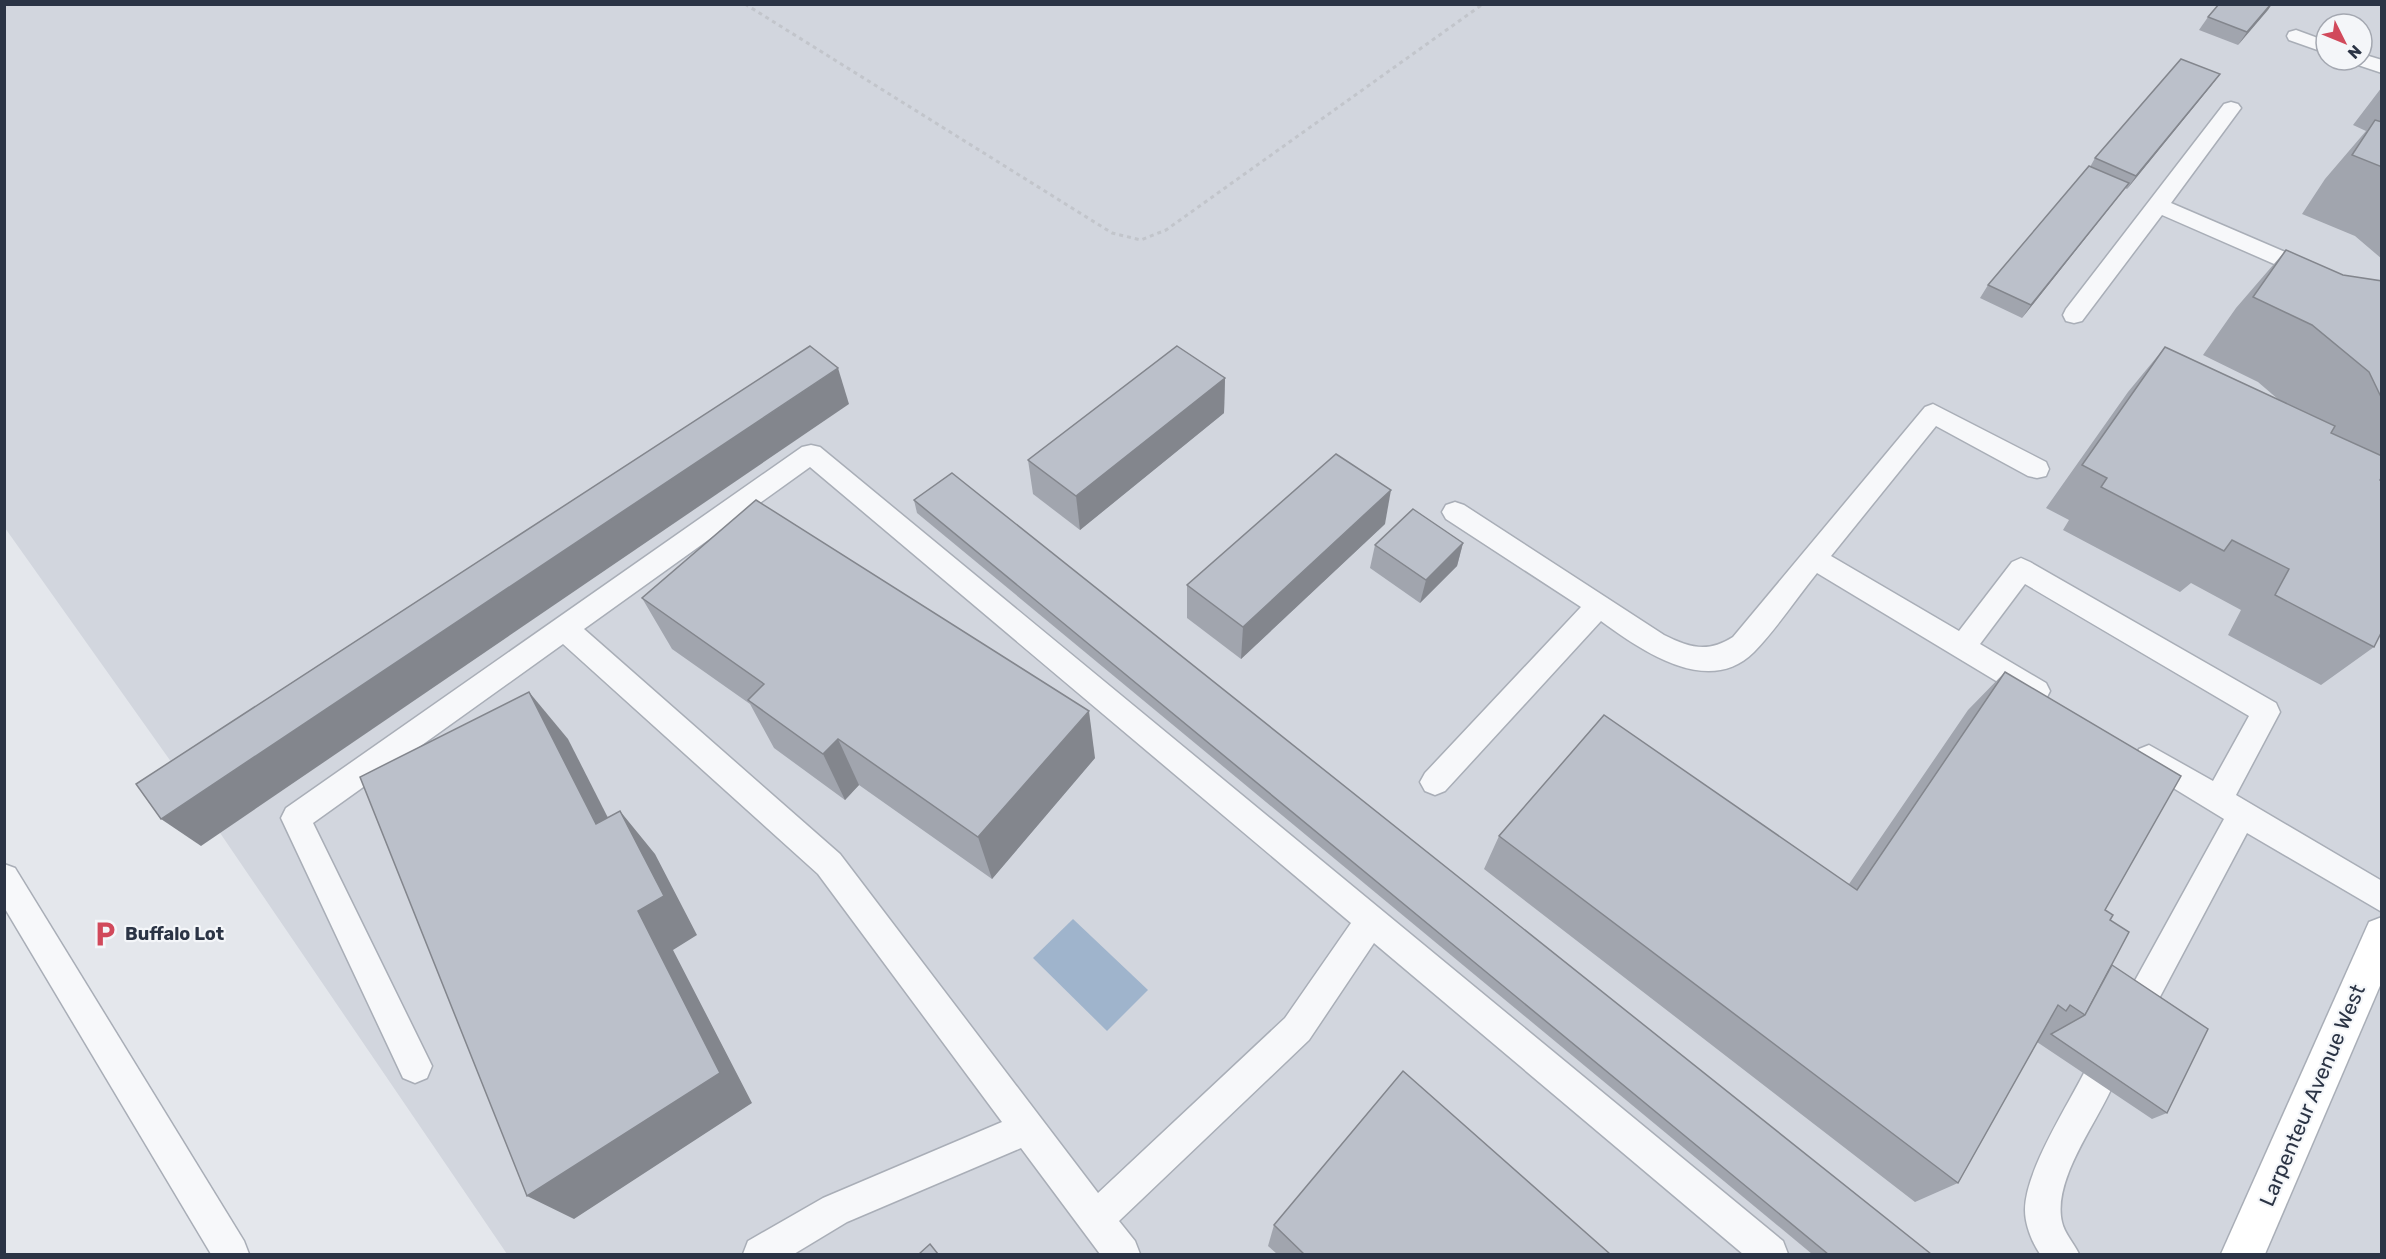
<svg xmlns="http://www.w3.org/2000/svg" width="2386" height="1259" font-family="Rubik,sans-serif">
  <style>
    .built { fill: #d2d6de; fill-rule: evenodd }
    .water { fill: #9fb4cc }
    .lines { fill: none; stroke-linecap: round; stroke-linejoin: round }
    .service-casing { stroke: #a9aeb7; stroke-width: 3 }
    .secondary-casing { stroke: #a9aeb7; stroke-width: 3 }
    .path { stroke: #c2c5cb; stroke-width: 3; stroke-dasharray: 4 4; stroke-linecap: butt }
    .service { fill: #f7f8fa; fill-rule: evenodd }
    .secondary { fill: #fff; fill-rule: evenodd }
    .wall { fill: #a1a5ae }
    .shaded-wall { fill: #83868d }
    .building { fill: #bbc0ca; stroke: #83868d; stroke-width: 1.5 }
    .labels { text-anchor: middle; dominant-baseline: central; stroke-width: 4.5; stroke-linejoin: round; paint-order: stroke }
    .poi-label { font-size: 18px; font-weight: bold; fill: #2b3445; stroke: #f4f6f9; text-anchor: start }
    .near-street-label { font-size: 21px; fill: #2b3445; stroke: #f4f6f9 }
  </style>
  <rect width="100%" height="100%" fill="#e4e7ec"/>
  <path class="built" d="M4 5H2381V1254H507L184 780 5 528ZM2326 24H2362V60H2326Z"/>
  <polygon class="water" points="1073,919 1148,990 1107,1031 1033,958"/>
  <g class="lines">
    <defs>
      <g id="service">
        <polygon points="2296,30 2326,41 2326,53 2289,40 2287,36 2289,32"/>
        <polygon points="2362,54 2382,60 2382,73 2355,64 2352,60 2362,60"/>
        <polygon points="2231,102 2238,104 2241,108 2171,203 2320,267 2323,272 2320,277 2312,279 2304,277 2162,215 2082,321 2074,323 2066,321 2063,315 2066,309 2224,104"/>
        <path d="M1933 404 2046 462 2049 469 2046 476 2037 478 2028 476 1936 426 1831 556 1959 631 2012 562 2021 558 2030 562 2276 703 2280 712 2236 795 2382 881V912L2247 833 2154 1008 2143 1013 2132 1008 2127 997 2132 986 2224 819 2139 767 2135 758 2139 749 2149 745 2213 781 2249 716 2025 584 1980 644 2046 683 2050 691 2046 699 2036 703 2026 699 1817 573C1796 599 1777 628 1754 652 1708 698 1641 650 1601 621L1445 791 1435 795 1425 791 1420 782 1425 773 1581 607 1446 519 1442 512 1446 505 1455 502 1464 505 1664 635C1690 648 1708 653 1733 637L1925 407Z"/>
        <path d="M811 445 820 447 1783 1241 1788 1254H1743L1374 943 1309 1040 1119 1221 1135 1241 1140 1254H1100L1021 1148 847 1222 794 1254H743L748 1241 823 1198 1002 1122 818 874 563 644 313 823 432 1066 427 1078 415 1083 403 1078 281 818 286 808 802 447ZM810 467 1351 923 1285 1018 1098 1193 840 854 584 629Z"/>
        <polygon points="4,864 15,868 244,1241 249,1254 211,1254 4,907"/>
        <path d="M2096 1068 2108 1073 2113 1085C2097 1123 2052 1180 2062 1222 2064 1233 2074 1243 2079 1254H2040C2032 1242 2025 1225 2025 1210 2025 1172 2066 1108 2084 1073Z"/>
      </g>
      <polygon id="secondary" points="2382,917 2382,981 2265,1254 2221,1254 2369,922"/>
    </defs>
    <use href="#service" class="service-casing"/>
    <use href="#secondary" class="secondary-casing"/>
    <polyline class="path" points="745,4 1112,233 1141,240 1166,230 1483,4"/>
    <use href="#service" class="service"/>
    <use href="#secondary" class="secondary"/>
  </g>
  <g class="wall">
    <polygon points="2219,4 2272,4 2238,45 2199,30 2208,17"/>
    <polygon points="2220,74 2210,87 2127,189 2125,188 2022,318 1980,298 1988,285 2090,167 2095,158"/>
    <polygon points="2382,87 2382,259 2355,236 2302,214 2325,179 2366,131 2353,125"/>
    <polygon points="2286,250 2343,275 2382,281 2382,477 2380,480 2374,647 2321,685 2228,635 2241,610 2191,583 2180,592 2063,530 2069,520 2046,508 2128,392 2165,347 2279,400 2258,382 2203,355 2236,308"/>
    <polygon points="1225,378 1224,413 1080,530 1033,494 1028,460"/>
    <polygon points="914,500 1931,1254 1812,1254 917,513"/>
    <polygon points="1385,524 1241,659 1187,618 1187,585"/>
    <polygon points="1463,543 1457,566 1420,603 1370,568 1375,545"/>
    <polygon points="642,598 1095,758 992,879 859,785 845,800 774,748 750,704 672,649"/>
    <polygon points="2005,672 2105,910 2110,920 2112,965 2167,1113 2152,1119 2037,1042 1958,1183 1915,1202 1484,869 1499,836 1849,884 1968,710"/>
    <polygon points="1274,1225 1610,1254 1277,1254 1268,1246"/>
  </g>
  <g class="shaded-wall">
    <polygon points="2271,4 2272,4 2268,10 2238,45 2247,32"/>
    <polygon points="2220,74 2210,87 2127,189 2136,176"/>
    <polygon points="2129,183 2119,196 2022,318 2031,305"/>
    <polygon points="838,368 849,404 201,846 161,819"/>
    <polygon points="1225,378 1224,413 1080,530 1076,496"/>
    <polygon points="1391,490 1385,524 1241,659 1243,627"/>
    <polygon points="1463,543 1457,566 1420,603 1426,580"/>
    <polygon points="529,692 568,739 633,867 596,824"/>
    <polygon points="1089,711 1095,758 992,879 978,837"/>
    <polygon points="838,739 859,785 845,800 823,754"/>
    <polygon points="620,811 655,854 697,935 673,950 752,1103 574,1219 527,1196 638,911"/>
  </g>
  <g class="building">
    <polygon points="2219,4 2271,4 2247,32 2208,17"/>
    <polygon points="2181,59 2220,74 2136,176 2095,158"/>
    <polygon points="2375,120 2382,122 2382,167 2352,155"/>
    <polygon points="2089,166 2129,183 2031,305 1988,285"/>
    <polygon points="2286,250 2343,275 2382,281 2382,399 2369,372 2312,325 2253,297"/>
    <polygon points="810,346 838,368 161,819 136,784"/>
    <polygon points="1177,346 1225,378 1076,496 1028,460"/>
    <polygon points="2165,347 2335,426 2331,433 2382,456 2382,477 2380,480 2382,481 2382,631 2374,647 2275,595 2289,569 2232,540 2224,551 2101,487 2107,478 2082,465"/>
    <polygon points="1336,454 1391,490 1243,627 1187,585"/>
    <polygon points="952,473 1931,1254 1828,1254 914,500"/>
    <polygon points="756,500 1089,711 978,837 838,739 823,754 748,700 764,684 642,598"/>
    <polygon points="1413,509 1463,543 1426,580 1375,545"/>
    <polygon points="2005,672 2181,776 2105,910 2113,915 2110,920 2129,932 2085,1015 2070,1005 2066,1011 2058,1005 1958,1183 1499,836 1604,715 1857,890"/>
    <polygon points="529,692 596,824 620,811 664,896 638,911 720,1073 527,1196 360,777"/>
    <polygon points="2112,965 2208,1029 2167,1113 2051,1034 2085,1015"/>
    <polygon points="1403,1071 1610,1254 1304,1254 1274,1225"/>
    <polygon points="930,1244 938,1254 919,1254"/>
  </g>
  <defs>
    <symbol id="parking-bare" viewBox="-9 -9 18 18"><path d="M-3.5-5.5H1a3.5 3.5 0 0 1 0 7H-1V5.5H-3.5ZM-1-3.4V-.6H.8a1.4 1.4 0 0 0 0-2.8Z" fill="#d1495b" stroke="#f4f6f9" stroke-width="2.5" paint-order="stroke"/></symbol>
  </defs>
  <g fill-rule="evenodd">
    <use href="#parking-bare" x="86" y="915" width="38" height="38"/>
  </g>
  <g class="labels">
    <g class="poi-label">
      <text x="125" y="934">Buffalo Lot</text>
    </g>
    <g class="near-street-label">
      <text transform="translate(2312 1095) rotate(-67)">Larpenteur Avenue West</text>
    </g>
  </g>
  <rect width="2386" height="1259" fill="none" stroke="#2b3445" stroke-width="12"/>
  <g transform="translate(2344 42) rotate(133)"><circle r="28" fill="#f4f6f9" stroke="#a4a8b1" stroke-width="1.5"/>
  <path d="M0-4.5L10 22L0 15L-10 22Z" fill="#d1495b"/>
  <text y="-9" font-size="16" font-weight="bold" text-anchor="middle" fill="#2b3445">N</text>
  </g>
</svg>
